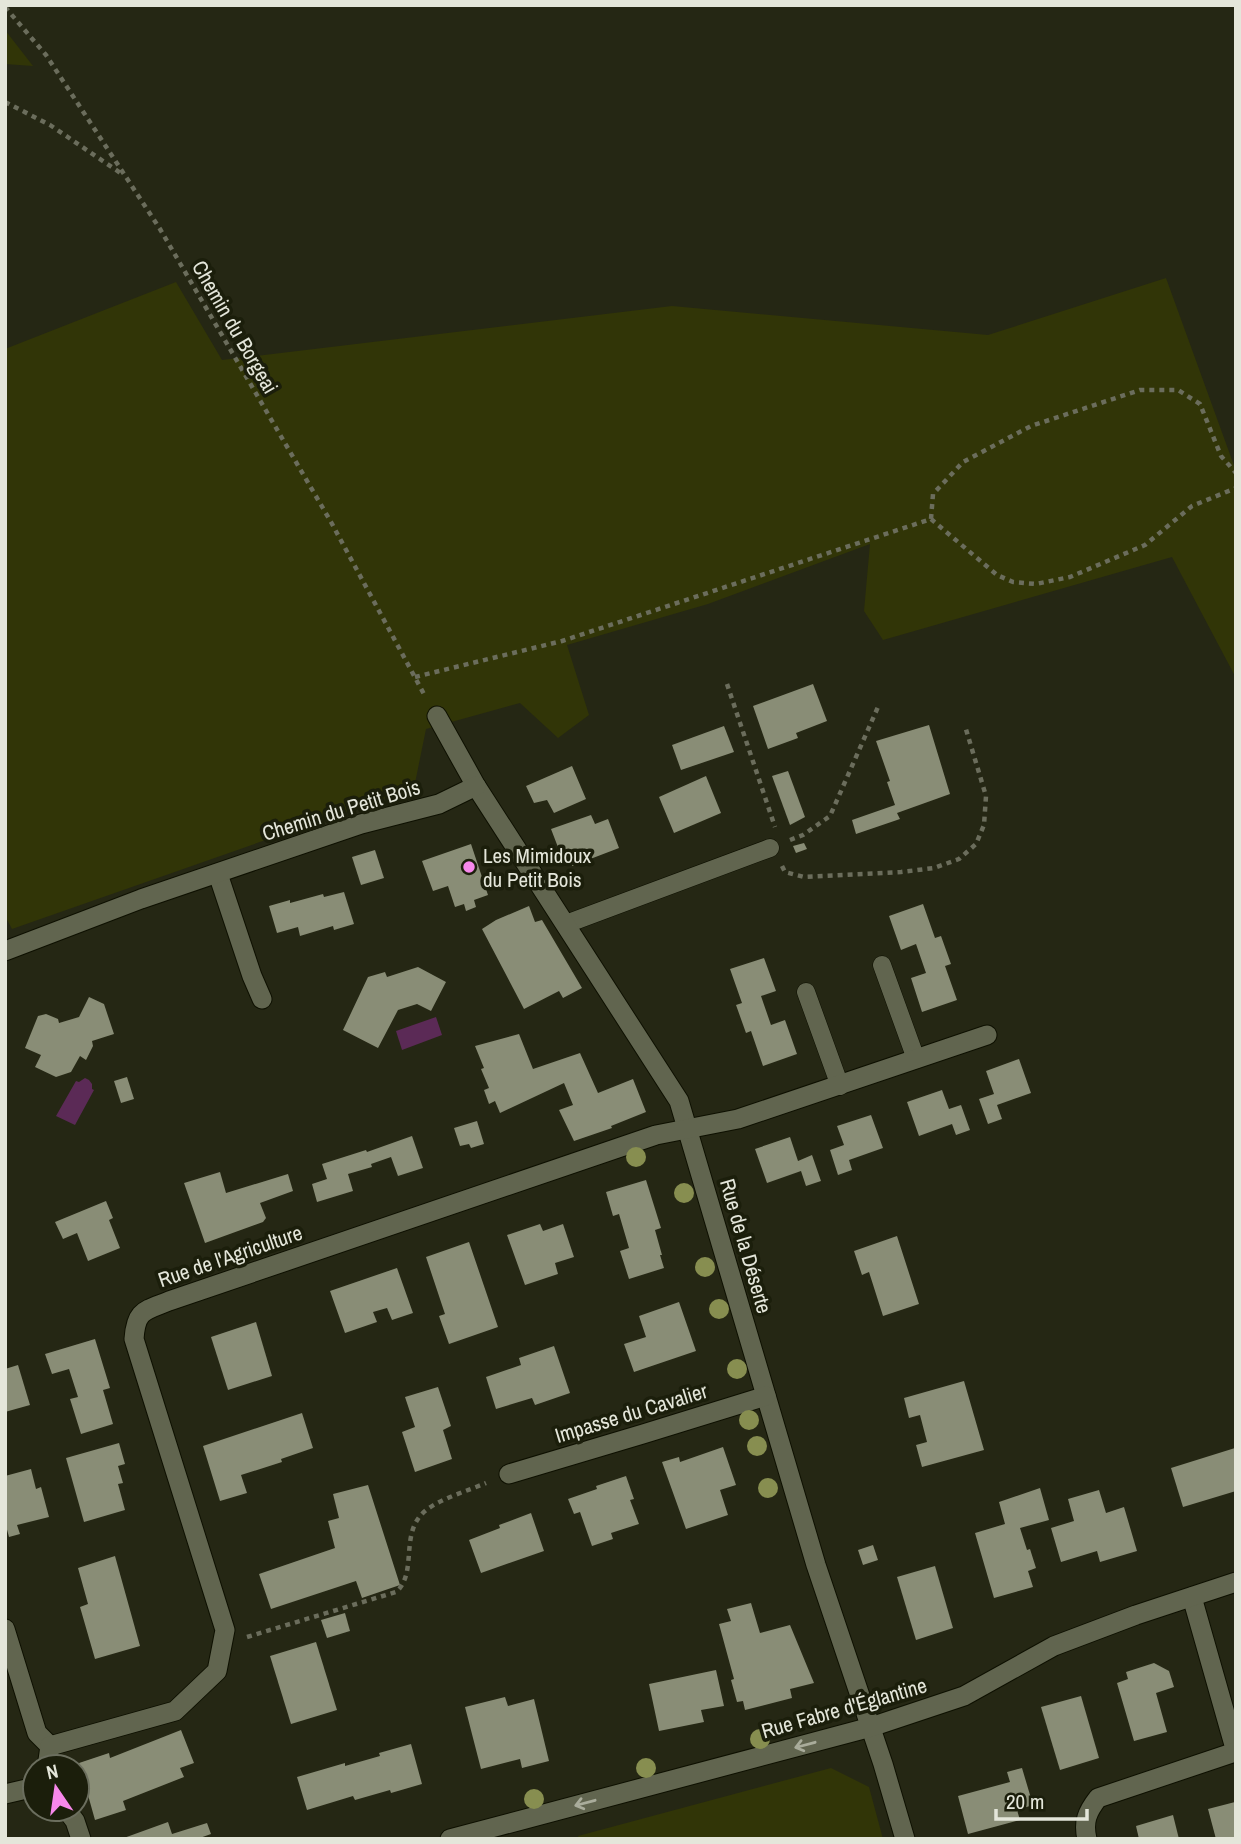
<svg xmlns="http://www.w3.org/2000/svg" width="1241" height="1844" font-family="'Archivo Narrow',sans-serif">
  <style>
    .green { fill: #313507 }
    .water { fill: #5b2a56 }
    .building { fill: #898d76 }
    .lines { fill: none; stroke-linecap: round; stroke-linejoin: round }
    .service-casing { stroke: #0e1001; stroke-width: 19 }
    .minor-casing { stroke: #0e1001; stroke-width: 21 }
    .path { stroke: #6b6d5c; stroke-width: 4.5; stroke-dasharray: 5 5; stroke-linecap: butt }
    .service { stroke: #61654f; stroke-width: 18 }
    .minor { stroke: #61654f; stroke-width: 19 }
    .tree { fill: #878e50 }
    .oneway { stroke: #a9ac9b }
    .poi-dot { fill: #f788eb; stroke: #1b1e0b; stroke-width: 2.5 }
    .labels { text-anchor: middle; dominant-baseline: central; stroke-width: 7; stroke-linejoin: round; paint-order: stroke }
    .street-label { font-size: 21px; fill: #e4e6da; stroke: #1b1e0b }
    .poi-label { font-size: 21px; fill: #e4e6da; stroke: #1b1e0b; text-anchor: start }
  </style>
  <rect width="100%" height="100%" fill="#252714"/>
  <g class="green">
    <polygon points="5,30 33,66 5,64"/>
    <polygon points="1166,278 1236,471 1236,678 1172,557 883,640 864,611 870,544 708,604 567,645 589,715 558,738 520,703 426,729 414,788 12,929 5,916 5,349 176,282 222,360 672,306 988,335"/>
    <polygon points="831,1768 869,1787 883,1839 579,1839 578,1836"/>
  </g>
  <g class="water">
    <polygon points="436,1017 442,1035 402,1050 396,1031"/>
    <polygon points="85,1078 89,1080 92,1084 92,1089 94,1090 75,1125 56,1116 76,1081 79,1082"/>
  </g>
  <g class="building">
    <polygon points="813,684 827,721 796,733 798,738 768,749 753,706"/>
    <polygon points="929,725 950,794 897,813 900,819 856,834 852,820 895,805 887,782 890,781 876,741"/>
    <polygon points="724,726 734,752 681,770 672,745"/>
    <polygon points="572,766 586,799 554,813 547,800 534,803 526,786"/>
    <polygon points="788,771 805,817 790,825 772,776"/>
    <polygon points="706,776 721,813 674,833 659,797"/>
    <polygon points="591,815 595,824 608,819 619,848 572,866 567,852 561,855 551,829"/>
    <polygon points="804,843 807,849 796,853 793,846"/>
    <polygon points="471,844 488,895 474,900 476,907 466,911 464,904 455,907 448,886 433,891 422,861"/>
    <polygon points="375,850 384,878 361,885 352,857"/>
    <polygon points="344,892 354,924 334,930 333,926 300,936 298,927 277,933 269,906 290,900 290,903 323,894 324,897"/>
    <polygon points="923,904 935,938 941,936 951,964 945,966 957,1000 922,1012 911,978 926,973 916,944 901,950 889,916"/>
    <polygon points="529,906 535,922 542,920 582,988 563,998 559,991 524,1009 482,929 496,920"/>
    <polygon points="764,958 776,991 761,996 771,1025 785,1020 797,1054 763,1066 751,1031 746,1033 736,1005 742,1003 730,969"/>
    <polygon points="418,967 446,982 431,1011 417,1004 398,1010 378,1048 343,1030 368,977 385,972 387,977"/>
    <polygon points="89,997 104,1004 114,1034 92,1041 93,1046 86,1060 80,1056 71,1072 56,1077 35,1067 41,1055 25,1048 38,1016 46,1014 58,1019 59,1023 79,1017"/>
    <polygon points="519,1034 533,1069 580,1053 598,1093 633,1079 646,1112 611,1126 612,1128 574,1141 559,1110 573,1105 564,1083 500,1113 495,1101 489,1104 484,1090 489,1088 481,1069 484,1068 475,1046"/>
    <polygon points="1019,1059 1031,1093 997,1105 1002,1119 988,1124 979,1099 994,1094 986,1071"/>
    <polygon points="127,1077 134,1099 121,1103 114,1081"/>
    <polygon points="942,1090 949,1109 961,1105 970,1130 956,1135 952,1124 919,1136 907,1102"/>
    <polygon points="871,1115 883,1148 849,1160 852,1170 838,1175 830,1150 844,1145 837,1126"/>
    <polygon points="477,1121 484,1144 471,1148 469,1144 460,1146 454,1128"/>
    <polygon points="412,1136 423,1168 398,1176 391,1157 371,1164 372,1167 348,1174 353,1191 317,1202 312,1184 327,1179 322,1164 366,1150 367,1152"/>
    <polygon points="790,1137 798,1161 812,1155 821,1181 806,1186 801,1171 767,1183 755,1149"/>
    <polygon points="220,1172 226,1193 288,1174 293,1191 260,1203 266,1218 263,1222 205,1243 184,1183"/>
    <polygon points="646,1180 661,1228 655,1230 662,1255 660,1255 664,1268 629,1279 620,1251 629,1248 619,1214 613,1216 606,1192"/>
    <polygon points="106,1201 113,1218 109,1220 120,1248 88,1261 77,1233 63,1239 55,1222"/>
    <polygon points="540,1224 543,1231 563,1224 574,1257 555,1263 558,1274 525,1285 507,1235"/>
    <polygon points="897,1236 919,1304 883,1316 869,1272 862,1275 854,1251"/>
    <polygon points="469,1242 498,1327 449,1344 439,1316 445,1314 426,1257"/>
    <polygon points="397,1268 413,1313 392,1320 387,1308 373,1312 377,1322 345,1333 330,1291"/>
    <polygon points="679,1302 696,1351 634,1372 624,1344 646,1337 639,1316"/>
    <polygon points="256,1322 272,1376 228,1390 211,1337"/>
    <polygon points="95,1339 110,1388 103,1390 113,1424 81,1434 70,1399 78,1397 69,1369 52,1374 45,1354"/>
    <polygon points="554,1346 570,1393 535,1405 532,1398 496,1409 486,1377 521,1365 519,1358"/>
    <polygon points="18,1365 30,1405 5,1412 5,1369"/>
    <polygon points="964,1381 984,1450 922,1467 916,1445 927,1442 920,1415 909,1418 904,1398"/>
    <polygon points="438,1387 451,1426 443,1430 452,1459 415,1472 402,1432 415,1427 405,1397"/>
    <polygon points="302,1413 313,1448 281,1459 282,1462 241,1475 247,1493 220,1501 203,1446"/>
    <polygon points="119,1443 125,1464 118,1466 123,1483 118,1484 125,1510 84,1522 66,1458"/>
    <polygon points="723,1447 736,1485 720,1490 728,1515 686,1529 662,1462 679,1457 680,1462"/>
    <polygon points="1235,1448 1236,1491 1183,1507 1171,1468"/>
    <polygon points="31,1469 36,1489 41,1487 49,1517 17,1525 20,1534 9,1537 5,1522 5,1476"/>
    <polygon points="626,1476 634,1499 630,1500 639,1524 611,1533 613,1539 592,1546 580,1512 574,1514 568,1499 597,1489 596,1486"/>
    <polygon points="368,1485 400,1585 362,1598 356,1581 271,1609 259,1574 335,1548 328,1521 339,1518 333,1494"/>
    <polygon points="1040,1488 1049,1520 1020,1528 1027,1550 1030,1549 1036,1568 1028,1571 1033,1587 994,1598 975,1533 1005,1524 999,1502"/>
    <polygon points="1099,1490 1106,1513 1124,1507 1137,1551 1100,1562 1097,1551 1061,1562 1051,1528 1074,1521 1068,1499"/>
    <polygon points="531,1513 544,1551 481,1573 469,1540 500,1528 499,1525"/>
    <polygon points="873,1545 878,1560 863,1565 858,1550"/>
    <polygon points="115,1556 140,1646 95,1659 80,1607 88,1604 78,1568"/>
    <polygon points="935,1566 953,1628 916,1640 897,1577"/>
    <polygon points="751,1603 760,1633 790,1625 814,1683 790,1689 792,1698 745,1710 743,1701 737,1702 731,1680 734,1679 719,1624 731,1621 727,1609"/>
    <polygon points="345,1613 350,1631 327,1638 321,1620"/>
    <polygon points="316,1642 337,1710 291,1724 270,1656"/>
    <polygon points="1154,1663 1169,1671 1174,1687 1156,1693 1167,1732 1134,1741 1117,1683 1128,1679 1126,1672"/>
    <polygon points="716,1670 724,1706 701,1710 704,1722 659,1731 649,1684"/>
    <polygon points="1081,1696 1099,1758 1060,1770 1041,1707"/>
    <polygon points="505,1697 508,1706 534,1699 549,1761 522,1768 520,1759 481,1769 465,1707"/>
    <polygon points="181,1730 194,1763 180,1768 184,1777 123,1801 126,1810 95,1820 79,1763 109,1753 110,1758"/>
    <polygon points="411,1744 422,1784 391,1793 390,1790 355,1800 353,1796 307,1810 297,1777 345,1763 345,1766 380,1756 379,1753"/>
    <polygon points="1022,1768 1033,1805 1017,1810 1020,1820 968,1834 958,1796 1010,1782 1007,1772"/>
    <polygon points="1235,1802 1236,1839 1216,1839 1208,1809"/>
    <polygon points="1173,1815 1179,1839 1139,1839 1136,1826"/>
    <polygon points="168,1822 172,1834 207,1823 211,1834 197,1839 121,1839"/>
  </g>
  <g class="lines">
    <defs>
      <g id="service">
        <polyline points="566,924 770,848"/>
        <polyline points="882,965 916,1059"/>
        <polyline points="806,992 840,1086"/>
      </g>
      <g id="minor">
        <polyline points="437,716 476,786 679,1101 816,1565 883,1764 905,1839"/>
        <polyline points="218,874 252,976 262,999"/>
        <polyline points="5,951 141,899 361,824 439,804 476,786"/>
        <polyline points="509,1474 643,1434 766,1396"/>
        <polyline points="1192,1597 1236,1752"/>
        <polyline points="5,1629 37,1733 50,1746"/>
        <path d="M47 1767 50 1746 175 1711 217 1671 225 1630 134 1339C136 1310 144 1311 169 1301L656 1135 738 1119 987 1035"/>
        <polyline points="5,1794 35,1787"/>
        <polyline points="66,1809 75,1821 81,1839"/>
        <polyline points="450,1839 871,1727 964,1696 1054,1646 1136,1615 1236,1582"/>
        <path d="M1087 1839C1083 1822 1087 1812 1098 1798L1235 1752"/>
      </g>
    </defs>
    <use href="#service" class="service-casing"/>
    <use href="#minor" class="minor-casing"/>
    <g class="path">
      <polyline points="5,7 46,55 160,229 331,522 425,696"/>
      <polyline points="5,102 50,125 122,174"/>
      <polyline points="931,519 933,494 963,462 1031,426 1140,390 1178,390 1200,404 1221,456 1236,473"/>
      <polyline points="415,677 562,641 931,519 997,575 1013,582 1036,584 1070,577 1145,545 1192,506 1236,488"/>
      <polyline points="727,684 775,827"/>
      <polyline points="790,840 803,835 830,816 878,707"/>
      <polyline points="782,866 785,872 804,877 901,872 934,868 959,859 976,844 984,825 986,796 965,726"/>
      <path d="M247 1637 396 1592C417 1574 401 1537 421 1515 434 1500 468 1491 486 1483"/>
    </g>
    <use href="#service" class="service"/>
    <use href="#minor" class="minor"/>
  </g>
  <g class="tree">
    <circle cx="636" cy="1157" r="10"/>
    <circle cx="684" cy="1193" r="10"/>
    <circle cx="705" cy="1267" r="10"/>
    <circle cx="719" cy="1309" r="10"/>
    <circle cx="737" cy="1369" r="10"/>
    <circle cx="749" cy="1420" r="10"/>
    <circle cx="757" cy="1446" r="10"/>
    <circle cx="768" cy="1488" r="10"/>
    <circle cx="760" cy="1739" r="10"/>
    <circle cx="646" cy="1768" r="10"/>
    <circle cx="534" cy="1799" r="10"/>
  </g>
  <defs><path id="oneway-shaft" d="M-6 0H5M1.5-3L5.5 0L1.5 3" fill="none" stroke-width="1.6" stroke-linecap="round" stroke-linejoin="round" transform="scale(1.75)"/></defs>
  <g class="oneway">
    <use href="#oneway-shaft" transform="translate(805 1745) rotate(165)"/>
    <use href="#oneway-shaft" transform="translate(585 1803) rotate(165)"/>
  </g>
  <circle class="poi-dot" cx="469" cy="867" r="7"/>
  <g class="labels">
    <g class="street-label">
      <text transform="translate(235 327) rotate(60)">Chemin du Borgeai</text>
      <text transform="translate(341 810) rotate(-17)">Chemin du Petit Bois</text>
      <text transform="translate(746 1246) rotate(74)">Rue de la Déserte</text>
      <text transform="translate(230 1256) rotate(-19)">Rue de l'Agriculture</text>
      <text transform="translate(631 1413) rotate(-17)">Impasse du Cavalier</text>
      <text transform="translate(844 1708) rotate(-16)">Rue Fabre d'Églantine</text>
    </g>
    <g class="poi-label">
      <text x="483" y="855">Les Mimidoux<tspan x="483" dy="24">du Petit Bois</tspan></text>
    </g>
  </g>
  <rect width="1241" height="1844" fill="none" stroke="#e4e6da" stroke-width="14"/>
  <g transform="translate(56 1788) rotate(347)"><circle r="33" fill="#1b1e0b" stroke="#6b6e5e" stroke-width="2"/>
  <path d="M0-5L12 26L0 18L-12 26Z" fill="#f788eb"/>
  <text y="-10" font-size="19" font-weight="bold" text-anchor="middle" fill="#e4e6da">N</text>
  </g>
  <path d="M996 1809v10h91v-10" fill="none" stroke="#e4e6da" stroke-width="3.5"/>
  <text x="1006" y="1809" font-size="21" fill="#e4e6da" stroke="#1b1e0b" stroke-width="5" paint-order="stroke">20 m</text>
</svg>
